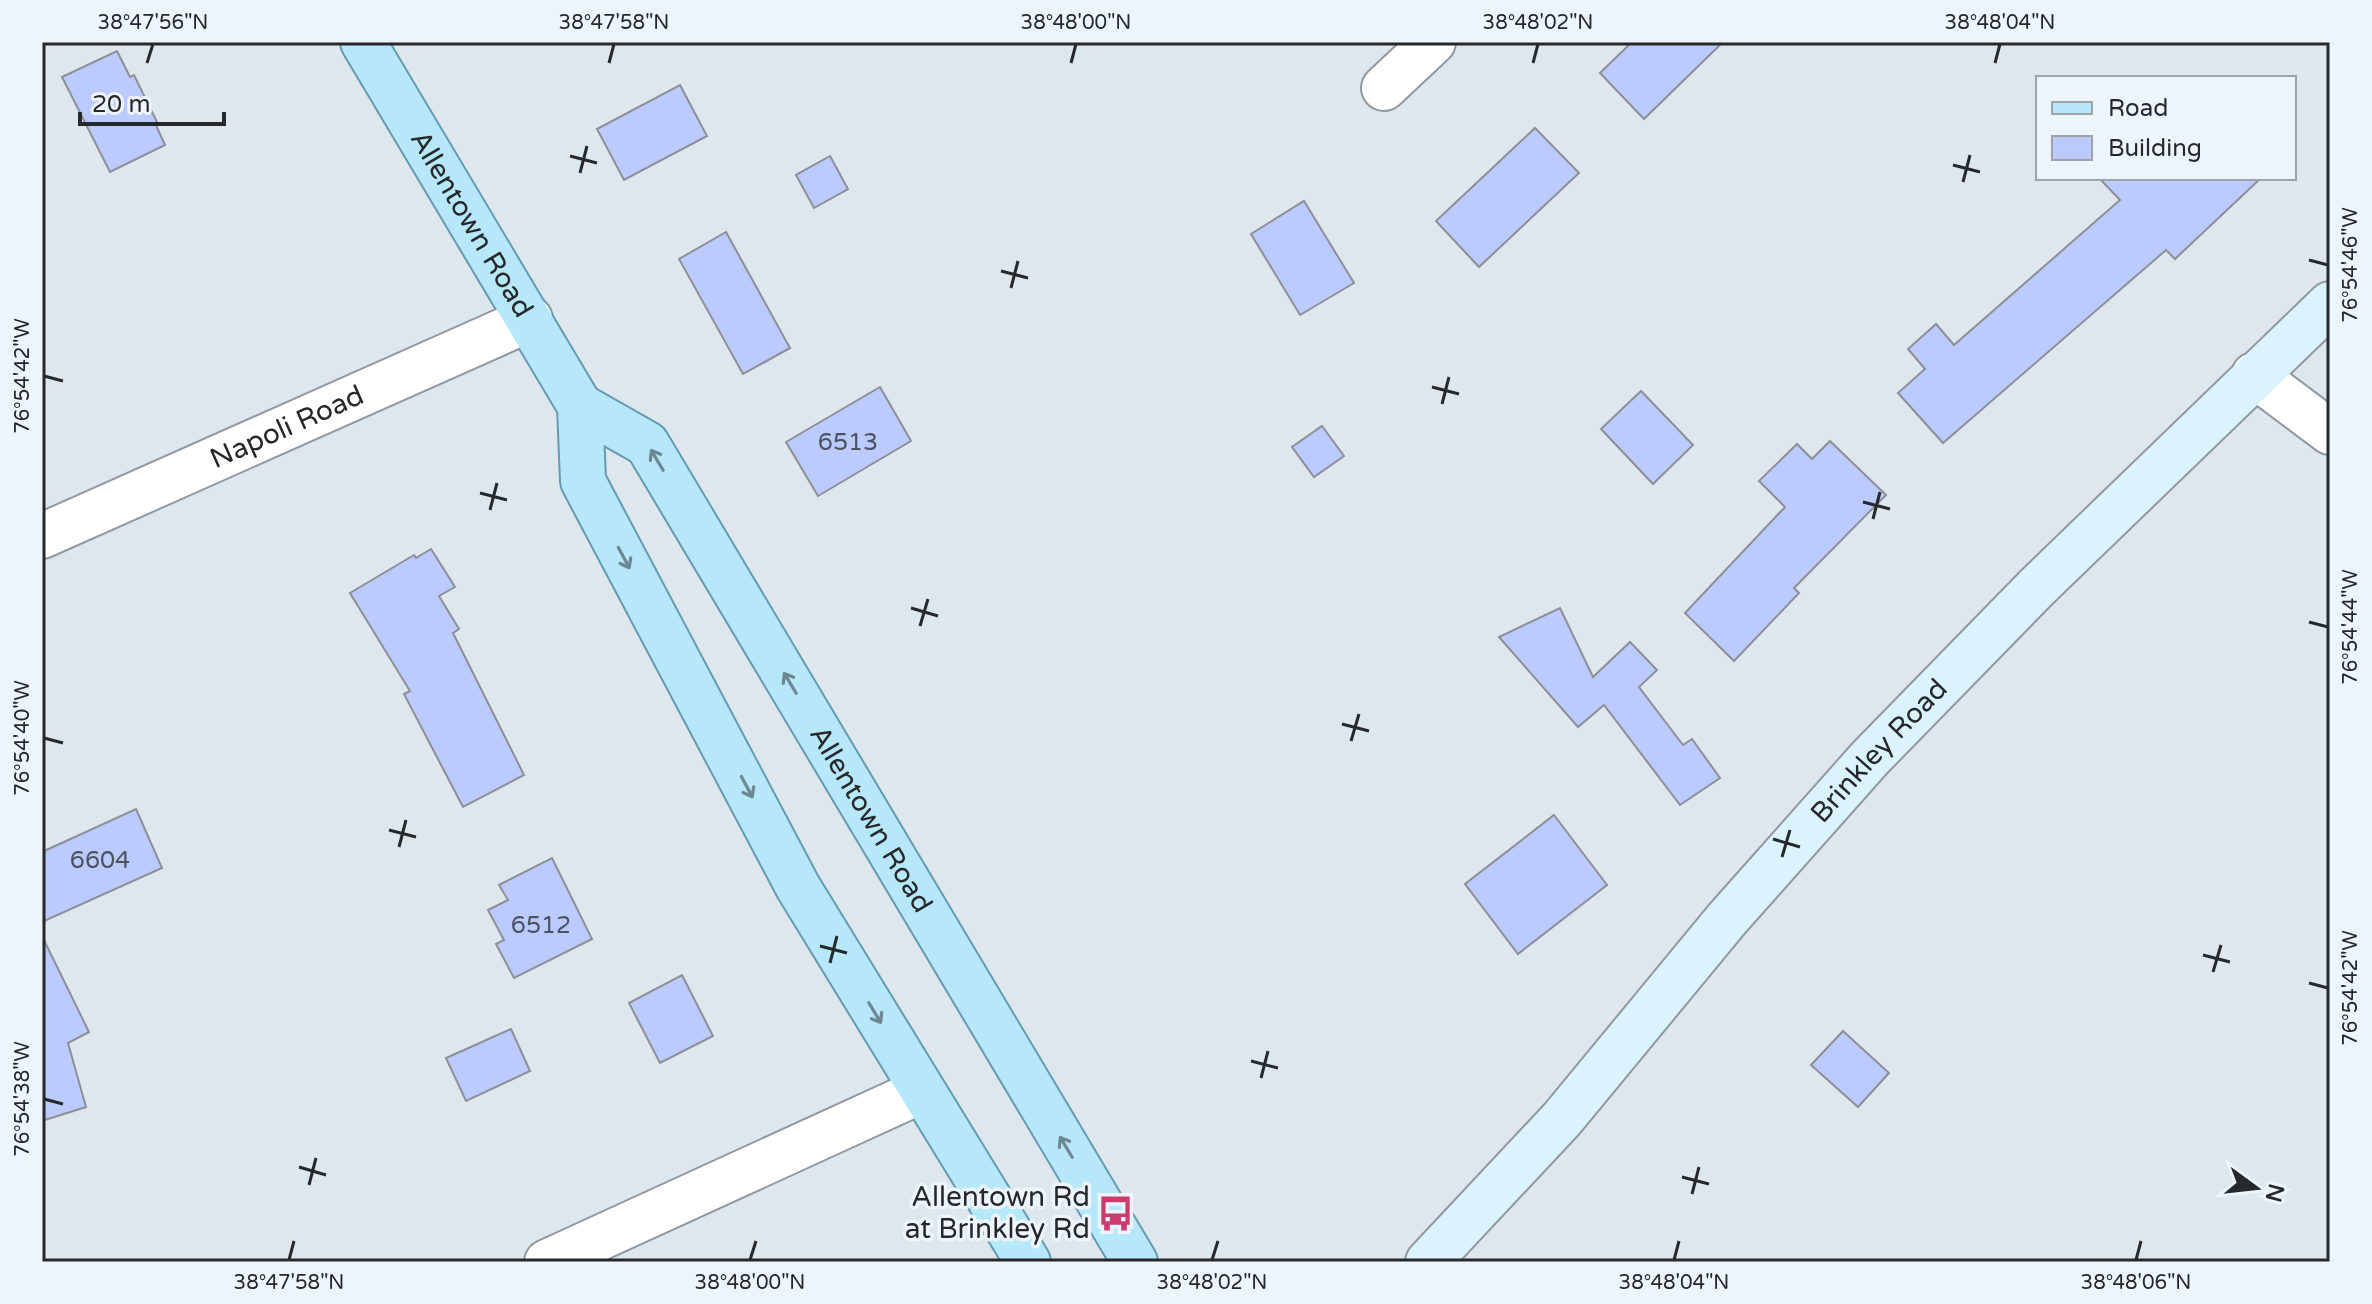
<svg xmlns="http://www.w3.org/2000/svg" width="2372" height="1304" font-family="'Varela Round',sans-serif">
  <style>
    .building { fill: #bbcbff; stroke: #8c8f97; stroke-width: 2 }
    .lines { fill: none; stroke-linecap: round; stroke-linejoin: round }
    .minor-casing { stroke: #91989f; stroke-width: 48 }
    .secondary-casing { stroke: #91989f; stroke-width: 48 }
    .primary-casing { stroke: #649bb0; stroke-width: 48 }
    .minor { stroke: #fff; stroke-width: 44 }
    .secondary { stroke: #daf3fd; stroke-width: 44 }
    .primary { stroke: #b6e8fa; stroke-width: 44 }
    .oneway { stroke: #6e8893 }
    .ticks { fill: none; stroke: #26292c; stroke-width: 3 }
    .labels { text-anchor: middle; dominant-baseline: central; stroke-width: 7; stroke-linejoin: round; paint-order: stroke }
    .number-label { font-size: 24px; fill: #4b5261 }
    .street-label { font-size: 28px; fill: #26292c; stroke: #edf4fc }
    .poi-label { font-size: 28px; fill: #26292c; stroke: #edf4fc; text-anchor: end }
    .neatline { fill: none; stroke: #26292c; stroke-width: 3 }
    .ticks-label { font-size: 20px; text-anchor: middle; fill: #26292c }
  </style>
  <rect width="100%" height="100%" fill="#dfe7ee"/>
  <g class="building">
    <polygon points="1632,42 1723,42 1644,119 1600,73"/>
    <polygon points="117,51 130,77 134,75 157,122 155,123 165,145 110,172 62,77"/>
    <polygon points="680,85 707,136 624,180 597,129"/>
    <polygon points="1535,128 1579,173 1479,267 1436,221"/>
    <polygon points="830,156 848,189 814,208 796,175"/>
    <polygon points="2099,178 2261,178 2175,259 2166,250 1943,443 1898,393 1925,369 1908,349 1936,324 1954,345 2120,200"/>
    <polygon points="1304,201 1354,283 1300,315 1251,234"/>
    <polygon points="726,232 790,348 743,374 679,259"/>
    <polygon points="880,387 911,441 818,496 786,442"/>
    <polygon points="1641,391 1693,445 1653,484 1601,429"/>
    <polygon points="1322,426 1344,456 1314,477 1292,447"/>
    <polygon points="1830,441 1886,495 1794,588 1799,593 1734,661 1685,613 1785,507 1759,481 1797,444 1812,459"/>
    <polygon points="431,549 455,587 439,596 459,629 453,633 524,775 463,807 404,694 410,691 350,593 414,555 416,558"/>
    <polygon points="1560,608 1593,677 1630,642 1657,670 1639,687 1683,745 1692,739 1720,778 1680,805 1604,705 1578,727 1499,637"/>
    <polygon points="136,809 162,868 42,922 42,852"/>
    <polygon points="1554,815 1607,885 1518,954 1465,884"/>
    <polygon points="552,858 592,939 514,978 496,944 504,940 488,910 508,900 499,885"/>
    <polygon points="42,936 89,1032 68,1043 86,1107 42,1121"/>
    <polygon points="682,975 713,1036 660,1063 629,1003"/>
    <polygon points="511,1029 530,1071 466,1101 446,1058"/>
    <polygon points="1843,1031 1889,1073 1858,1107 1811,1065"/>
  </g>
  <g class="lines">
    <defs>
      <g id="minor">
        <polyline points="1384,88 1433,42"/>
        <polyline points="2254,375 2330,432"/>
        <path id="s1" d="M42 536 530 319"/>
        <polyline points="547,1262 921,1091"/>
      </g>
      <g id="secondary">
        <path id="s2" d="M1428 1262 1562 1119 1727 919 1870 758 2036 588 2330 304"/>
      </g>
      <g id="primary">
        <path id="s3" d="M363 42 580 406 583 481 798 887 1028 1262"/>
        <path id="s4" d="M580 406 647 444 1135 1262"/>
      </g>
    </defs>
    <use href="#minor" class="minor-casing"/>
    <use href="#secondary" class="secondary-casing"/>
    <use href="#primary" class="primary-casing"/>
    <use href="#minor" class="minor"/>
    <use href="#secondary" class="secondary"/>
    <use href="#primary" class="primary"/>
  </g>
  <defs><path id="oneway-shaft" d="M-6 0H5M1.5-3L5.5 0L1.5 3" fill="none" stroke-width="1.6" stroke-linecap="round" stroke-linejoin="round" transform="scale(2)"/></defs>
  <g class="oneway">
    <use href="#oneway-shaft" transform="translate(657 460) rotate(-121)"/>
    <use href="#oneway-shaft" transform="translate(624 558) rotate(62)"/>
    <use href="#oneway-shaft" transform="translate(790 683) rotate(-121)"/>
    <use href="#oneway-shaft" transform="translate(747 787) rotate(62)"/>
    <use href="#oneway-shaft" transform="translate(875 1013) rotate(59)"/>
    <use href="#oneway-shaft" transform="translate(1066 1147) rotate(-121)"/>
  </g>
  <path class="ticks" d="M147 63 153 44M609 63 614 44M1071 63 1076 44M1533 63 1538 44M1995 63 2000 44M570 156 597 163M1953 165 1980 172M580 173 587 146M1963 182 1970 155M2309 260 2328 265M1001 271 1028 278M1011 288 1018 261M44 376 63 381M1432 387 1459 394M1442 404 1449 377M480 493 507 500M1863 502 1890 509M490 510 497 483M1873 519 1880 492M911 608 938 616M2309 622 2328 627M920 626 928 599M1342 724 1369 731M44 738 63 743M1351 741 1359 714M389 830 416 837M1773 839 1800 847M399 847 406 820M1782 857 1790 830M820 946 847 953M2203 955 2230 962M830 963 837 936M2213 972 2221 945M2309 983 2328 988M1251 1061 1278 1068M1261 1078 1268 1051M44 1099 63 1104M299 1167 326 1175M1682 1177 1709 1184M309 1185 316 1158M1692 1194 1699 1167M289 1260 294 1241M750 1260 756 1241M1212 1260 1218 1241M1674 1260 1679 1241M2136 1260 2141 1241"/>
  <defs>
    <symbol id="bus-bare" viewBox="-9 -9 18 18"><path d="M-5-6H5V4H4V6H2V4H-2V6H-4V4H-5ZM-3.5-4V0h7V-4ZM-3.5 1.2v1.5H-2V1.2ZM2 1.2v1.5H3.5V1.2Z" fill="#c93c6b" stroke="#edf4fc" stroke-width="2.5" paint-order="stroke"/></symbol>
  </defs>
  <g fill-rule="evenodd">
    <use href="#bus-bare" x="1090" y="1188" width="51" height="51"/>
  </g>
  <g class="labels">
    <g class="number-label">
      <text x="848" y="442">6513</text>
      <text x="100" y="860">6604</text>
      <text x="541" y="925">6512</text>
    </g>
    <g class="street-label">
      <text stroke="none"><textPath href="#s3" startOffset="212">Allentown Road</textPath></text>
      <text stroke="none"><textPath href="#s1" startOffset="268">Napoli Road</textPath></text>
      <text stroke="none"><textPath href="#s2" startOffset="682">Brinkley Road</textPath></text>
      <text stroke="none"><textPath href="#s4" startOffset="514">Allentown Road</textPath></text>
    </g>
    <g class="poi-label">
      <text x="1090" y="1197">Allentown Rd<tspan x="1090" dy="32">at Brinkley Rd</tspan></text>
    </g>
  </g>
  <rect width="2372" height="1304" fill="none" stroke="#edf4fc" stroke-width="88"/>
  <rect x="2036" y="76" width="260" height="104" fill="#edf4fc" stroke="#9da3a9" stroke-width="2"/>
  <rect x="2052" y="102" width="40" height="12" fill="#b6e8fa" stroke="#9da3a9" stroke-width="2"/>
  <text x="2108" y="116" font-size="24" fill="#26292c">Road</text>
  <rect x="2052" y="136" width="40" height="24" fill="#bbcbff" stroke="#9da3a9" stroke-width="2"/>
  <text x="2108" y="156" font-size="24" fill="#26292c">Building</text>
  <g transform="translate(2256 1188) rotate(105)" stroke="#edf4fc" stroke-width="6" paint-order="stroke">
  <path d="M0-6L14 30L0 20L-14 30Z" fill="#26292c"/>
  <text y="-12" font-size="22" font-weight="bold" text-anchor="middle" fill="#26292c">N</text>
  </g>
  <path d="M80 112v12h144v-12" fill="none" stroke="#26292c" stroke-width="4"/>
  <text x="92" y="112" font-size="24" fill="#26292c" stroke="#edf4fc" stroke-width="6" paint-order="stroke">20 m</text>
  <rect x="44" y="44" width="2284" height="1216" class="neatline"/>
  <g class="ticks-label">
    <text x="153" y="29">38°47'56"N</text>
    <text x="614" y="29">38°47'58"N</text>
    <text x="1076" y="29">38°48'00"N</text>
    <text x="1538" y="29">38°48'02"N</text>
    <text x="2000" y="29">38°48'04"N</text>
    <text transform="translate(2350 265) rotate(-90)" y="7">76°54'46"W</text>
    <text transform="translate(22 376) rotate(-90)" y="7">76°54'42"W</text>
    <text transform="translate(2350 627) rotate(-90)" y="7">76°54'44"W</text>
    <text transform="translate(22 738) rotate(-90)" y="7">76°54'40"W</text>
    <text transform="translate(2350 988) rotate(-90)" y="7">76°54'42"W</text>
    <text transform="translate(22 1099) rotate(-90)" y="7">76°54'38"W</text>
    <text x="289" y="1289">38°47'58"N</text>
    <text x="750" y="1289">38°48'00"N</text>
    <text x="1212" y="1289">38°48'02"N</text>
    <text x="1674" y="1289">38°48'04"N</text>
    <text x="2136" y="1289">38°48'06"N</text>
  </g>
</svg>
